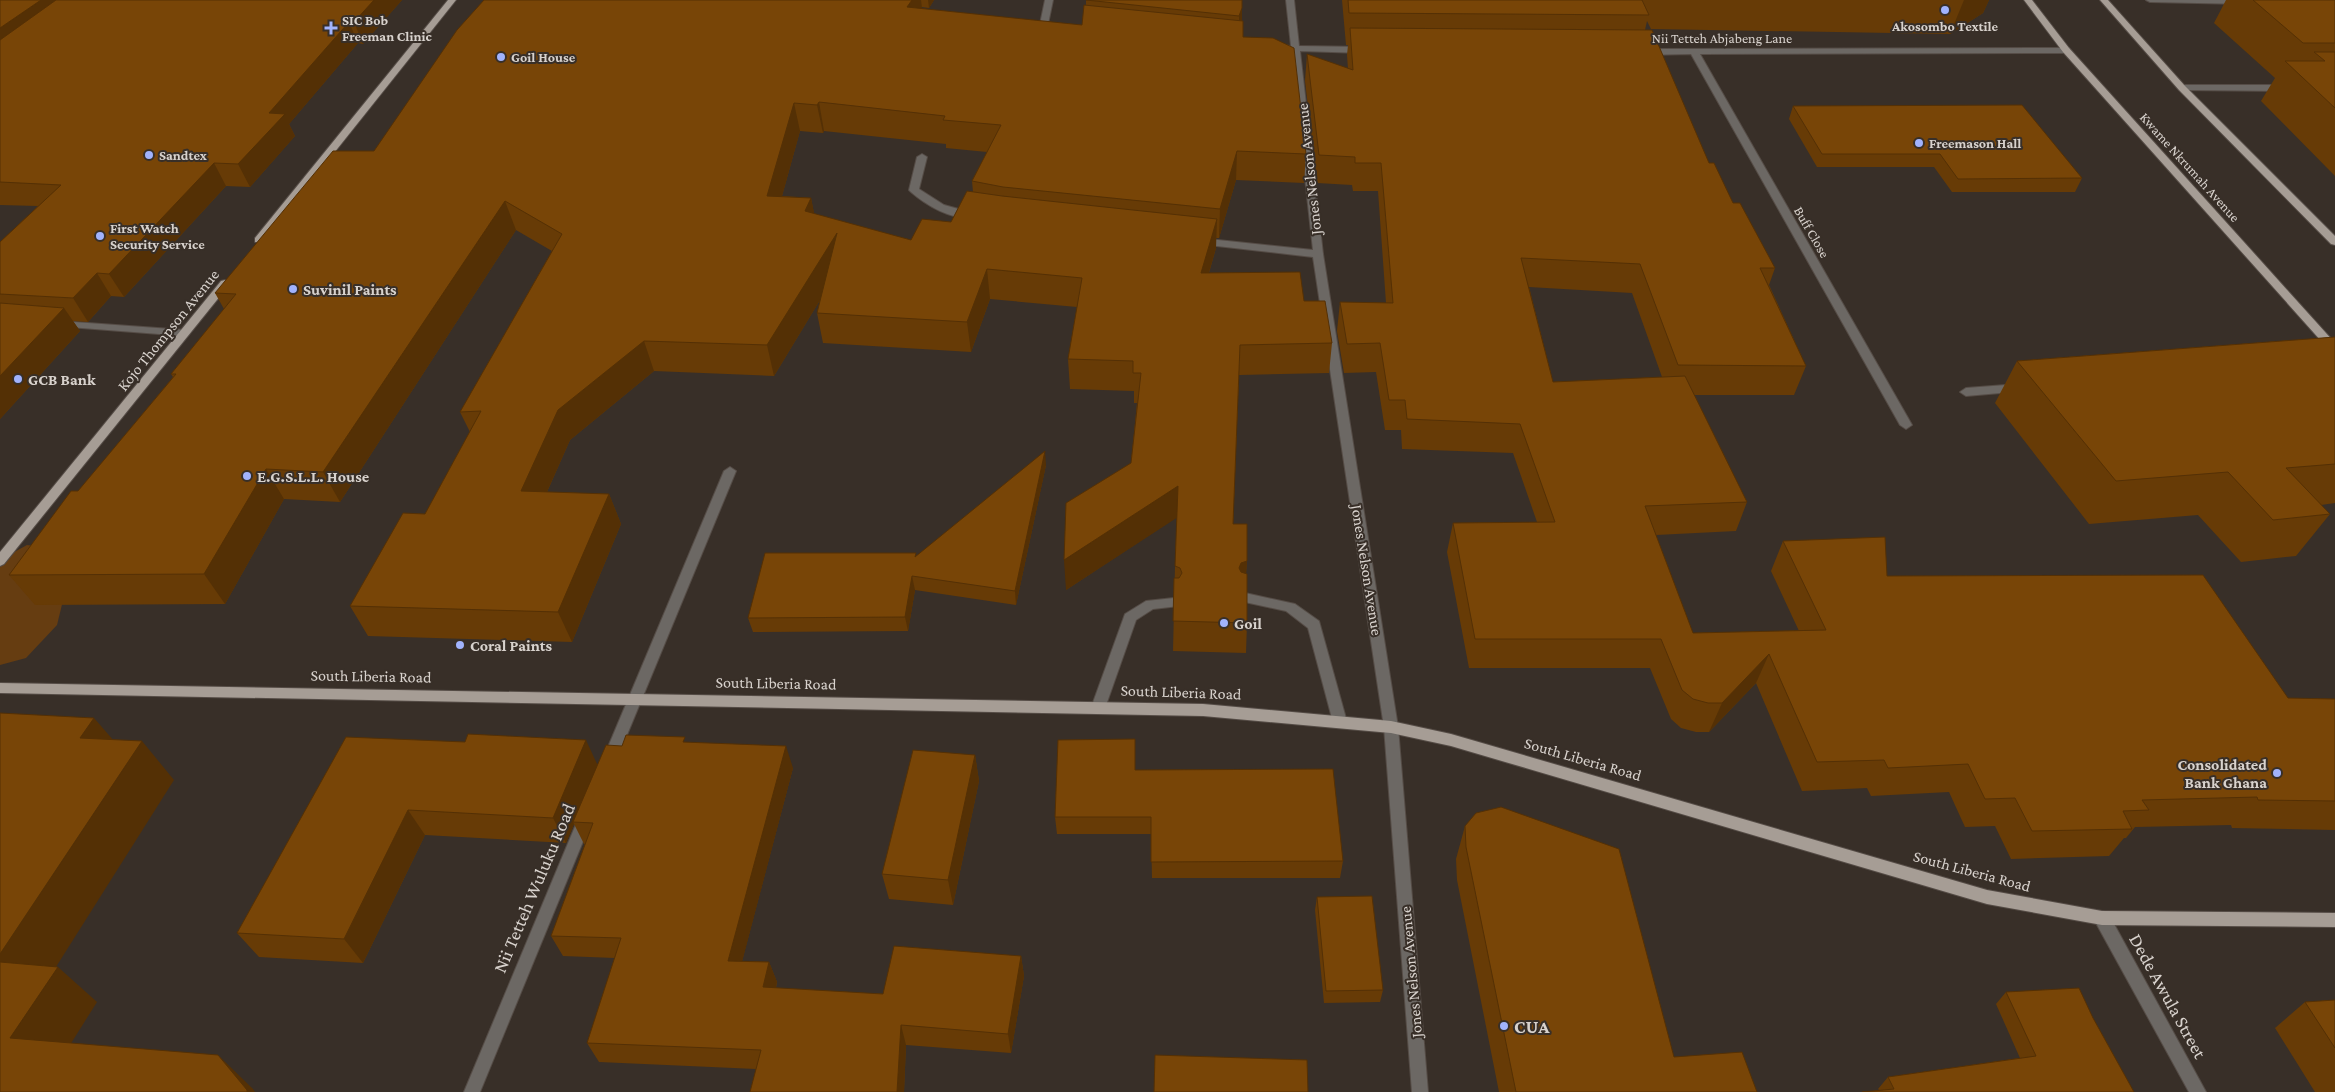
<svg xmlns="http://www.w3.org/2000/svg" width="2335" height="1092" font-family="'Crimson Pro',serif">
  <style>
    .green { fill: #663d11 }
    .lines { fill: none; stroke-linecap: round; stroke-linejoin: round }
    .minor-casing { stroke: #554c46; stroke-width: 2 }
    .major-casing { stroke: #554c46; stroke-width: 2 }
    .minor { fill: #6c6864; fill-rule: evenodd }
    .major { fill: #a69d95; fill-rule: evenodd }
    .wall { fill: #673b06; fill-rule: evenodd }
    .shaded-wall { fill: #543005 }
    .building { fill: #784507; stroke: #543005 }
    .poi-dot { fill: #a1b3fd; stroke: #382f28; stroke-width: 2 }
    .labels { text-anchor: middle; dominant-baseline: central; stroke-width: 4; stroke-linejoin: round; paint-order: stroke }
    .far-poi-label { font-size: 14px; font-weight: bold; fill: #d8d2cd; stroke: #382f28; text-anchor: start }
    .far-street-label { font-size: 14px; fill: #d8d2cd; stroke: #382f28 }
    .street-label { font-size: 16px; fill: #d8d2cd; stroke: #382f28 }
    .poi-label { font-size: 16px; font-weight: bold; fill: #d8d2cd; stroke: #382f28; text-anchor: start }
    .near-street-label { font-size: 19px; fill: #d8d2cd; stroke: #382f28 }
    .near-poi-label { font-size: 19px; font-weight: bold; fill: #d8d2cd; stroke: #382f28; text-anchor: start }
  </style>
  <rect width="100%" height="100%" fill="#382f28"/>
  <polygon class="green" points="27,545 57,549 68,580 57,625 26,658 0,665 0,560"/>
  <g class="lines">
    <defs>
      <g id="minor">
        <polygon points="1045,0 1053,0 1048,24 1044,26 1040,24"/>
        <polygon points="1286,0 1294,0 1299,46 1363,47 1367,50 1363,53 1300,51 1323,254 1398,727 1428,1092 1412,1092 1384,727 1313,257 1199,244 1194,241 1199,238 1313,250 1291,51 1278,51 1274,48 1278,45 1291,46"/>
        <polygon points="2146,0 2245,0 2247,2 2243,4 2150,2"/>
        <polygon points="2069,48 2070,50 2066,53 1700,54 1912,425 1906,429 1900,425 1691,54 1645,55 1641,52 1645,49"/>
        <polygon points="2182,85 2285,85 2289,88 2285,91 2179,90 2179,86"/>
        <path d="M922 154 927 157 919 189 944 205 973 213V217C952 221 926 205 911 192L909 190 917 157Z"/>
        <polygon points="60,321 185,330 190,333 185,336 56,326 55,324 56,322"/>
        <polygon points="2019,384 2023,385 2025,388 2023,391 1966,396 1960,392 1966,388"/>
        <polygon points="730,467 736,471 617,759 615,763 610,765 605,763 603,759 724,471"/>
        <polygon points="1245,593 1295,604 1319,621 1347,722 1345,726 1340,728 1335,726 1333,722 1308,628 1286,611 1240,601 1239,598 1240,595"/>
        <polygon points="1174,598 1179,600 1180,603 1179,606 1153,609 1136,620 1105,708 1103,712 1098,714 1093,712 1091,708 1125,614 1146,601"/>
        <polygon points="586,811 591,813 593,817 480,1092 464,1092 579,817 581,813"/>
        <polygon points="2102,911 2108,913 2206,1092 2189,1092 2096,923 2094,918 2096,913"/>
      </g>
      <g id="major">
        <polygon points="448,0 456,0 263,242 255,242 255,238"/>
        <polygon points="2024,0 2032,0 2069,48 2335,343 2335,353 2331,352 2063,52"/>
        <polygon points="2100,0 2108,0 2185,86 2335,236 2335,245 2331,244 2179,90"/>
        <polygon points="225,280 230,283 229,285 4,564 0,566 0,552 221,281"/>
        <polygon points="0,683 1203,704 1391,721 1451,734 1987,890 2102,911 2335,913 2335,927 2102,925 1987,904 1451,746 1391,733 1203,716 0,693"/>
      </g>
    </defs>
    <use href="#minor" class="minor-casing"/>
    <use href="#major" class="major-casing"/>
    <use href="#minor" class="minor"/>
    <use href="#major" class="major"/>
  </g>
  <g class="wall">
    <polygon points="0,0 402,0 363,44 358,43 289,124 295,136 250,187 226,186 124,297 111,296 88,322 73,321 80,331 0,419 0,242 38,206 0,205"/>
    <path d="M484 0H934L929 8 922 7V9L1082 25 1086 5V0L1242 8V21L1243 37 1306 154 1304 183 1236 180 1219 238H1216V248L1209 273 1304 301 1332 343 1329 373 1239 375 1233 524 1247 561 1246 573 1247 623 1246 653 1173 651 1175 566 1177 517 1066 590 1131 463 1137 403H1134V391L1070 389 1068 359 1077 307 990 299 971 352 823 343 817 313 820 300 774 376 654 371 570 440 547 492 609 494 621 524 572 642 368 636 350 606 425 514 470 432 460 412 552 251 516 230 340 502 284 499 225 604 35 605 9 575 173 377 171 374 224 309 215 293 374 151ZM800 131 823 133 824 131 946 144V148L987 152 972 181 973 192 951 222 911 240 814 214 811 198 782 196Z"/>
    <path d="M1342 0H1989L1983 13 1950 34 1651 29 1647 21 1645 30 1709 163 1733 203 1775 268 1769 285 1806 366 1794 395H1694L1747 502 1736 531 1656 535 1693 633 1799 631 1771 571 1783 541 1887 576 2288 698 2335 699V830L2232 828 2231 825 2135 827 2126 838H2124L2109 856 2011 859 1995 826 1965 827 1949 792 1871 796 1867 788 1802 791 1756 683 1709 732H1696L1681 728 1671 719 1650 668H1469L1447 552 1453 523 1537 522 1513 453 1402 449 1401 430H1385L1376 372 1344 373 1337 331 1340 302 1386 303 1378 191H1353L1352 185 1317 183 1305 81 1307 54 1348 69 1347 55 1348 45H1346ZM1529 287 1632 293 1662 377 1553 382Z"/>
    <polygon points="2226,0 2335,0 2335,176 2261,101 2275,78 2214,23"/>
    <polygon points="1793,106 2082,178 2075,192 1952,192 1934,167 1817,167 1789,119"/>
    <polygon points="2335,337 2335,503 2321,505 2330,514 2296,556 2241,562 2198,515 2089,524 1995,403 2017,361"/>
    <polygon points="1046,465 1016,605 915,590 908,631 753,632 748,618 916,556"/>
    <polygon points="346,737 598,765 622,746 687,743 793,768 742,961 769,962 777,982 776,988 883,994 1021,956 1024,976 1011,1053 906,1045 904,1092 750,1092 756,1069 599,1062 587,1043 615,958 563,956 551,936 585,844 584,844 574,824 566,843 425,835 363,963 259,957 237,933"/>
    <polygon points="975,755 979,781 953,905 889,899 882,874"/>
    <polygon points="1136,770 1343,861 1340,878 1152,878 1151,834 1057,834 1055,817"/>
    <polygon points="1465,826 1674,1057 1757,1092 1499,1092 1457,880 1456,859"/>
    <polygon points="1317,897 1383,990 1380,1002 1324,1003 1315,910"/>
    <polygon points="2006,992 2093,1018 2134,1092 1879,1090 1878,1089 1888,1077 2020,1058 1996,1004"/>
    <polygon points="2335,1000 2335,1092 2315,1092 2275,1028 2305,1002"/>
  </g>
  <g class="shaded-wall">
    <polygon points="41,0 83,0 0,59 0,28"/>
    <polygon points="374,0 402,0 363,44 354,22"/>
    <polygon points="912,0 921,0 923,16 907,7"/>
    <polygon points="928,0 934,0 929,8"/>
    <polygon points="1964,0 1989,0 1983,13 1950,34"/>
    <polygon points="1242,8 1242,32 1239,40 1239,16"/>
    <polygon points="349,22 358,43 289,124 295,136 250,187 238,164 269,113"/>
    <polygon points="819,102 824,131 823,133 817,105"/>
    <polygon points="794,103 800,131 774,225 767,196"/>
    <polygon points="1237,151 1236,180 1219,238 1220,209"/>
    <polygon points="214,163 226,186 124,297 109,274"/>
    <polygon points="811,198 817,227 805,211"/>
    <polygon points="505,201 516,230 340,502 323,472"/>
    <polygon points="1217,219 1216,248 1200,303 1201,273"/>
    <polygon points="837,233 843,262 774,376 767,345"/>
    <polygon points="987,269 990,299 971,352 967,322"/>
    <polygon points="97,273 111,296 88,322 73,298"/>
    <polygon points="64,308 80,331 0,419 0,376"/>
    <polygon points="644,341 654,371 570,440 534,521 521,491 558,410"/>
    <polygon points="1045,451 1046,465 1016,605 1015,591"/>
    <polygon points="266,469 284,499 225,604 204,574"/>
    <polygon points="1178,486 1178,517 1066,590 1064,560"/>
    <polygon points="609,494 621,524 572,642 558,612"/>
    <polygon points="1247,561 1245,591 1239,568 1241,563"/>
    <polygon points="912,576 915,590 908,631 905,617"/>
    <polygon points="1769,654 1756,683 1709,732 1722,703"/>
    <polygon points="94,718 128,757 80,738"/>
    <polygon points="586,740 598,766 573,822 574,824 566,843 553,818"/>
    <polygon points="142,741 174,780 37,997 0,965 0,954"/>
    <polygon points="786,746 793,768 737,981 728,961"/>
    <polygon points="975,755 979,781 953,905 948,880"/>
    <polygon points="408,810 425,835 363,963 344,939"/>
    <polygon points="1021,956 1024,976 1011,1053 1008,1034"/>
    <polygon points="769,962 777,982 771,1007 763,987"/>
    <polygon points="58,967 97,1002 53,1072 10,1038"/>
    <polygon points="901,1025 906,1045 904,1092 897,1092"/>
    <polygon points="218,1055 253,1089 255,1092 247,1092"/>
  </g>
  <g class="building">
    <polygon points="0,0 41,0 0,28"/>
    <polygon points="56,0 374,0 354,22 349,22 269,113 285,114 238,164 214,163 109,274 97,273 73,298 0,294 0,242 61,185 0,182 0,40"/>
    <polygon points="484,0 912,0 907,7 1082,25 1084,5 1243,21 1243,37 1273,38 1294,48 1306,154 1237,151 1220,209 1003,187 972,181 1001,125 943,120 945,116 819,102 817,105 794,103 767,196 811,198 805,211 911,240 922,219 951,222 967,191 1002,196 1217,219 1201,273 1300,272 1304,301 1325,301 1332,343 1240,345 1233,524 1247,524 1247,561 1241,563 1239,568 1241,572 1247,574 1247,623 1173,621 1174,578 1179,578 1182,573 1180,568 1175,566 1178,486 1064,560 1066,503 1131,463 1141,373 1133,373 1133,361 1068,359 1082,278 987,269 967,322 817,313 837,233 767,345 644,341 558,410 521,491 609,494 558,612 350,606 403,513 425,514 481,411 460,412 562,234 505,201 323,472 266,469 204,574 9,575 71,491 78,491 176,374 171,374 236,294 215,293 333,151 374,151 457,30"/>
    <polygon points="1086,0 1242,0 1242,8 1239,16"/>
    <polygon points="1348,0 1642,0 1649,15 1349,13"/>
    <polygon points="2253,0 2335,0 2335,43 2303,43"/>
    <polygon points="1350,28 1652,30 1709,163 1714,163 1733,203 1740,203 1775,268 1760,268 1806,366 1678,365 1640,264 1521,258 1553,382 1685,376 1747,502 1645,506 1693,633 1826,630 1783,541 1885,537 1887,576 2203,575 2288,698 2335,699 2335,801 2258,800 2257,797 2142,800 2149,810 2123,811 2132,829 2032,831 2015,798 1985,799 1968,764 1888,768 1884,760 1817,762 1769,654 1722,703 1708,703 1693,699 1682,690 1661,639 1475,639 1453,523 1555,522 1520,424 1407,419 1405,400 1389,400 1380,343 1347,344 1340,302 1393,303 1381,163 1355,163 1355,157 1319,155 1307,54 1353,70"/>
    <polygon points="2314,52 2335,52 2335,108 2285,61 2325,61"/>
    <polygon points="2022,105 2082,178 1958,179 1940,154 1822,154 1793,106"/>
    <polygon points="0,303 64,308 0,376"/>
    <polygon points="2335,337 2335,464 2286,468 2330,514 2273,520 2228,472 2116,481 2017,361"/>
    <polygon points="1045,451 1015,591 912,576 905,617 748,618 765,553 916,553 915,557"/>
    <polygon points="0,713 94,718 80,738 142,741 0,954"/>
    <polygon points="468,734 586,740 553,818 408,810 344,939 237,933 346,737 465,742"/>
    <polygon points="626,735 685,737 683,742 786,746 728,961 769,962 763,987 883,994 894,946 1021,956 1008,1034 901,1025 897,1092 750,1092 761,1050 587,1043 621,938 551,936 593,823 573,822 606,745 622,746"/>
    <polygon points="1135,739 1135,770 1333,769 1343,861 1151,862 1151,817 1055,817 1058,740"/>
    <polygon points="913,750 975,755 948,880 882,874"/>
    <polygon points="1501,807 1619,849 1674,1057 1742,1052 1757,1092 1516,1092 1466,847 1465,826 1476,813"/>
    <polygon points="1372,896 1383,990 1326,991 1317,897"/>
    <polygon points="0,962 58,967 10,1038 218,1055 247,1090 247,1092 0,1092"/>
    <polygon points="2079,988 2093,1018 2134,1092 1862,1092 1894,1089 1888,1077 2036,1056 2006,992"/>
    <polygon points="2335,1000 2335,1048 2305,1002"/>
    <polygon points="1155,1055 1307,1060 1308,1092 1154,1092"/>
  </g>
  <g class="poi-dot">
    <circle cx="1945" cy="10" r="5"/>
    <path d="M328.5 20.5h5v5h5v5h-5v5h-5v-5h-5v-5h5z"/>
    <circle cx="501" cy="57" r="5"/>
    <circle cx="1919" cy="143" r="5"/>
    <circle cx="149" cy="155" r="5"/>
    <circle cx="100" cy="236" r="5"/>
    <circle cx="293" cy="289" r="5"/>
    <circle cx="18" cy="379" r="5"/>
    <circle cx="247" cy="476" r="5"/>
    <circle cx="1224" cy="623" r="5"/>
    <circle cx="460" cy="645" r="5"/>
    <circle cx="2277" cy="773" r="5"/>
    <circle cx="1504" cy="1026" r="5"/>
  </g>
  <g class="labels">
    <g class="far-poi-label">
      <text x="342" y="20">SIC Bob<tspan x="342" dy="16">Freeman Clinic</tspan></text>
      <text x="1945" y="26" text-anchor="middle">Akosombo Textile</text>
      <text x="511" y="57">Goil House</text>
      <text x="1929" y="143">Freemason Hall</text>
      <text x="159" y="155">Sandtex</text>
      <text x="110" y="228">First Watch<tspan x="110" dy="16">Security Service</tspan></text>
    </g>
    <g class="far-street-label">
      <text x="1722" y="38">Nii Tetteh Abjabeng Lane</text>
      <text transform="translate(2190 167) rotate(48)">Kwame Nkrumah Avenue</text>
      <text transform="translate(1812 232) rotate(60)">Buff Close</text>
    </g>
    <g class="street-label">
      <text transform="translate(1309 169) rotate(-96)">Jones Nelson Avenue</text>
      <text transform="translate(168 330) rotate(-51)">Kojo Thompson Avenue</text>
      <text transform="translate(1367 570) rotate(81)">Jones Nelson Avenue</text>
      <text transform="translate(371 676) rotate(1)">South Liberia Road</text>
      <text transform="translate(776 683) rotate(1)">South Liberia Road</text>
      <text transform="translate(1181 692) rotate(2)">South Liberia Road</text>
      <text transform="translate(1583 759) rotate(16)">South Liberia Road</text>
      <text transform="translate(1972 871) rotate(15)">South Liberia Road</text>
      <text transform="translate(1411 972) rotate(-95)">Jones Nelson Avenue</text>
    </g>
    <g class="poi-label">
      <text x="303" y="289">Suvinil Paints</text>
      <text x="28" y="379">GCB Bank</text>
      <text x="257" y="476">E.G.S.L.L. House</text>
      <text x="1234" y="623">Goil</text>
      <text x="470" y="645">Coral Paints</text>
      <text x="2267" y="764" text-anchor="end">Consolidated<tspan x="2267" dy="18">Bank Ghana</tspan></text>
    </g>
    <g class="near-street-label">
      <text transform="translate(534 888) rotate(-67)">Nii Tetteh Wuluku Road</text>
      <text transform="translate(2168 996) rotate(61)">Dede Awula Street</text>
    </g>
    <g class="near-poi-label">
      <text x="1514" y="1026">CUA</text>
    </g>
  </g>
</svg>
